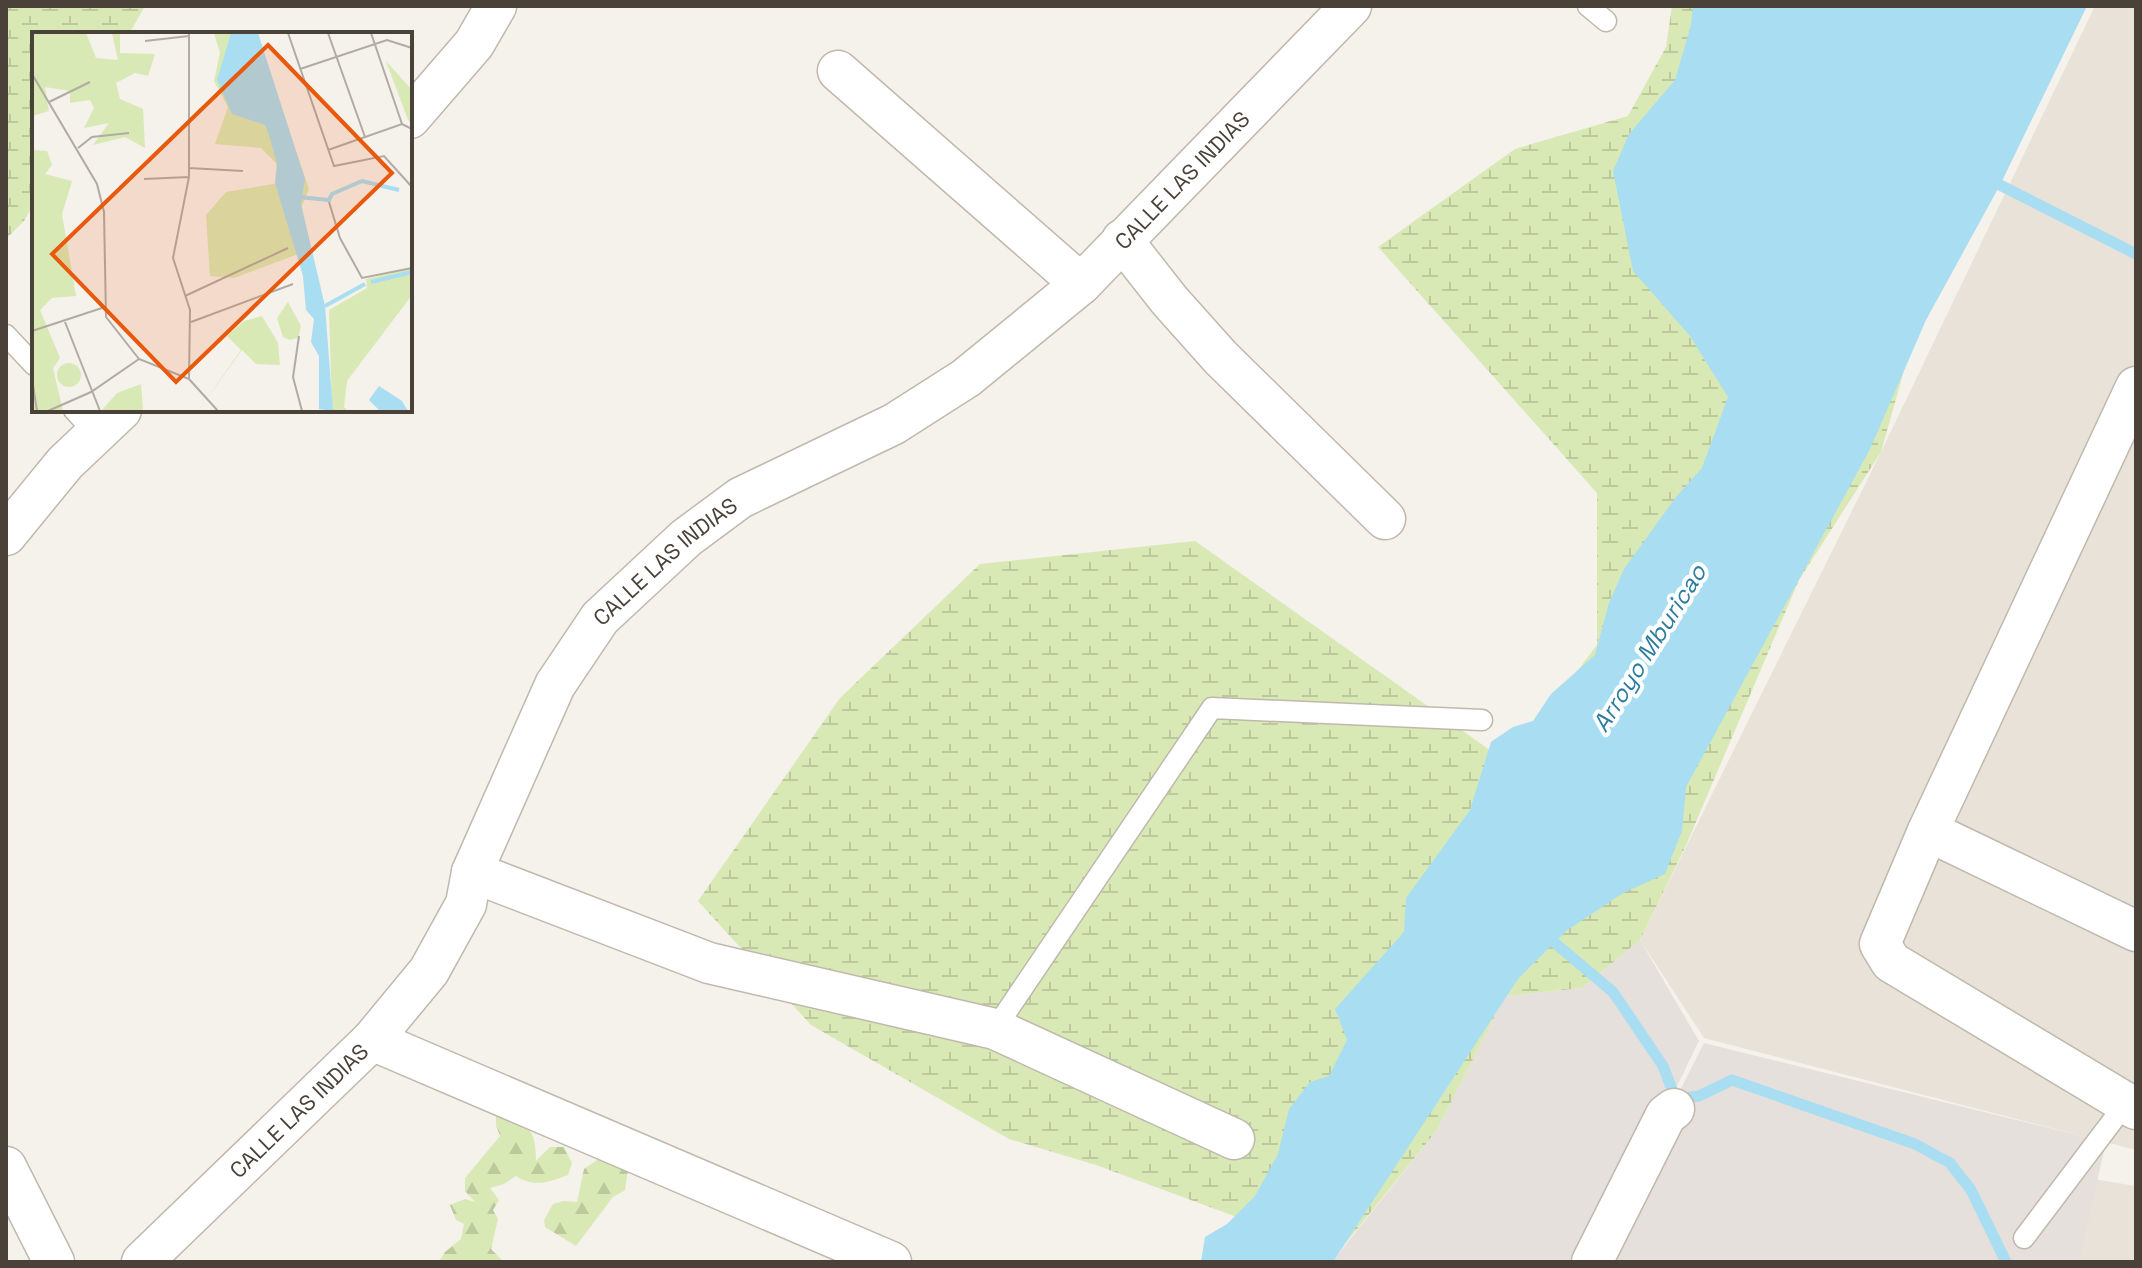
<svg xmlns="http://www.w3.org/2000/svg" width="2142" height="1268" font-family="'Space Grotesk',sans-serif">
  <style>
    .residential { fill: #e9e2d9 }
    .industrial { fill: #e5e0dc }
    .forest { fill: url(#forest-firs) }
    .wetland { fill: url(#wetland-marsh) }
    .water { fill: #a9ddf1 }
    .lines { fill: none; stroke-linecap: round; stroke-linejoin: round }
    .stream { stroke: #a9ddf1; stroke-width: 11 }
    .lane-casing { stroke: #c1b8ad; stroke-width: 23 }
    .street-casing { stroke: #c1b8ad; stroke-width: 43 }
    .lane { stroke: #fff; stroke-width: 20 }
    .street { stroke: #fff; stroke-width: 40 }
    .labels { text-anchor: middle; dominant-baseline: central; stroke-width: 8; stroke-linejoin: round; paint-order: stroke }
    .street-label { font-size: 22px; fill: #4a4139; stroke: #fff }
    .water-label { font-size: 24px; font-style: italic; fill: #2c7c9e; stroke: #fff }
    .inset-river { fill: none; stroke: #a9ddf1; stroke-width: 4 }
    .inset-road { fill: none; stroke: #b1aba4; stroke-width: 2 }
    .view { fill: #e8590c; fill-opacity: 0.15; stroke: #e8590c; stroke-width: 4 }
    .inset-edge { fill: none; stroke: #4a4139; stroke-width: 4 }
  </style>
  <defs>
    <pattern id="forest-firs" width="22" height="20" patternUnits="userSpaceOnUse" patternTransform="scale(2)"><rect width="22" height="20" fill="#d8e9b5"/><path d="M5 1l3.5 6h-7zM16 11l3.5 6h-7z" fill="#bbc99c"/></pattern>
    <pattern id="wetland-marsh" width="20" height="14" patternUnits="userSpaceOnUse" patternTransform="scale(2)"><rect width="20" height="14" fill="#d8e9b5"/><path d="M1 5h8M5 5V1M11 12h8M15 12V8" fill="none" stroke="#bbc99c"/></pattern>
  </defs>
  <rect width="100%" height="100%" fill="#f5f1eb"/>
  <g class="residential">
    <polygon points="2095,6 2136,6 2136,1150 1704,1038 1640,940 1881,452"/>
    <polygon points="2093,1179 2136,1186 2136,1262 2076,1262"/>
  </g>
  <g class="industrial">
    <polygon points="1640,940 1699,1041 1591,1262 1332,1262 1437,1130 1505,996 1582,988"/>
    <polygon points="1704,1043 2106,1142 2079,1262 1593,1262"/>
  </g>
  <g class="forest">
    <path d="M496 1112C526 1125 536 1125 536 1161L550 1147H564L572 1163 568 1175C549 1182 534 1188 516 1176L504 1184 490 1188 499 1200 493 1210 498 1219 491 1249 504 1262H439L445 1252 461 1239 464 1224 456 1220 450 1205 465 1199 475 1202 465 1191V1178L500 1136 496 1125Z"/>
    <polygon points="603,1156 628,1170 625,1190 613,1197 576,1246 545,1227 544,1220 553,1204 564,1201 577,1202 584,1169"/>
  </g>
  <g class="wetland">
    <polygon points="6,6 145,6 129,34 34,34 34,203 24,221 6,239"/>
    <polygon points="1672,6 2076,6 1925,296 1881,452 1799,580 1687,843 1640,940 1582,988 1505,996 1437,1130 1337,1254 1096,1165 1009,1139 811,1025 698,901 840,698 980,564 1195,541 1508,763 1597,645 1597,493 1378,247 1515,149 1628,116 1666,47"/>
  </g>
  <polygon class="water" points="1693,6 2087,6 2000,185 1926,320 1870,449 1686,787 1682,831 1665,874 1623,893 1566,931 1518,979 1333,1262 1201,1262 1205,1237 1227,1224 1255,1196 1278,1154 1289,1109 1310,1082 1329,1076 1347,1040 1335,1009 1404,932 1406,898 1470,810 1491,742 1513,727 1533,721 1551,694 1595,655 1609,603 1624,569 1676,497 1702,468 1728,397 1690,336 1633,271 1613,171 1629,134 1675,80 1691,25"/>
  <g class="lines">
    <g class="stream">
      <polyline points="2000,185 2136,254"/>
      <polyline points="1546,932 1555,943 1613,992 1663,1066 1673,1092 1684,1098 1699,1096 1732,1080 1915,1144 1950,1163 1971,1190 2006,1262"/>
    </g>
    <defs>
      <g id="lane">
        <polyline points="1588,6 1606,21"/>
        <polyline points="6,335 34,365"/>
        <polyline points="74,410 96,434"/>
        <polyline points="995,1029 1212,708 1482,720"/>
        <polyline points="2024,1238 2126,1103"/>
      </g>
      <g id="street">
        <polyline points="838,71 1081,284"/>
        <polyline points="410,118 474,44 496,6"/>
        <polyline points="1122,240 1170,301 1221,358 1385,519"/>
        <polyline points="2136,387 1928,831 1880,944 1891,962 2136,1109"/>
        <polyline points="6,535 65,463 121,410"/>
        <polyline points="1928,831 2136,931"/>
        <polyline points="472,872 709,963 995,1029 1234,1139"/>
        <polyline points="372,1040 891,1262"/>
        <polyline points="6,1167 54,1262"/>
        <path id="s1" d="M142 1262 372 1040 429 971 466 904 472 872 555 685 600 618 686 538 740 498 894 424 966 378 1081 284 1351 6"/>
        <polyline points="1592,1262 1666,1115 1674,1109"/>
      </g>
    </defs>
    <use href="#lane" class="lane-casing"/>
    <use href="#street" class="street-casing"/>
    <use href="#lane" class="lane"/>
    <use href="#street" class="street"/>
  </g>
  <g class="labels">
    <g class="street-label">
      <text stroke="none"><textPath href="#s1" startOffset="1538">CALLE LAS INDIAS</textPath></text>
      <text stroke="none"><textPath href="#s1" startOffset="890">CALLE LAS INDIAS</textPath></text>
      <text stroke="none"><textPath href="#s1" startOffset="218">CALLE LAS INDIAS</textPath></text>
    </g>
    <g class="water-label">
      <text transform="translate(1649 648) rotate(-58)">Arroyo Mburicao</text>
    </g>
  </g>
  <g transform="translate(32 32)">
    <rect width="380" height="380" fill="#f5f1eb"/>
    <path d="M380 236V263L315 349 312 375 316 379H300L297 278 335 256 334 247ZM25 343a12 12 0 1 1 24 0a12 12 0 1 1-24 0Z" fill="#d8e9b5"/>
    <path d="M256 270 269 294 266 306 258 308 251 305 245 286Z" fill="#d8e9b5"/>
    <path d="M0 1H54L64 26 86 28 80 1H88V21L123 22 116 44 103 41 84 51 88 67 111 77 113 116 93 105 61 113 77 91 52 96 62 76 58 68 38 71V59L13 55 17 79 0 84ZM182 1H224L277 157 269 176 277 218 202 246 178 244 174 183 194 160 247 151 244 131 229 116 183 112 196 75 182 49 188 21ZM0 118 15 119 20 133 13 142 40 149 30 182 44 264 20 266 8 278 28 326 21 336 31 379H0ZM230 284 246 311 248 333 224 332 210 318 166 379 209 318 195 304 212 289ZM109 352 111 379H69L85 361Z" fill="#d8e9b5"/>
    <path d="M354 29 380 58V91L376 88Z" fill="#d8e9b5"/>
    <path d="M199 1H226L273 147 269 172 293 274 301 379 287 377V324L279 310 282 287 274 278 271 244 243 151 245 132 237 103 233 93 200 82 185 48ZM347 354 370 369 376 379H348L337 368Z" fill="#a9ddf1"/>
    <path class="inset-river" d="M267 165 297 168 300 162 330 149 367 158M339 250 380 240M293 274 333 252"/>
    <path class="inset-road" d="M157 1V145L141 226 158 278 157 347 186 379M256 1 302 134 352 124 380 155M296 1 333 105M339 1 370 92M113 9 157 4M268 37 355 8 380 16M0 42 65 152 72 180 74 285 107 327 157 347M17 70 58 50M46 116 60 105 97 101M296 118 370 92 380 97M157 136 211 139M112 147 157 145M297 170 308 206 330 246 380 236M153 264 256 216M33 290 68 379M159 290 261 252M0 299 73 275M267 304 261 345 270 379M0 347 5 379M16 379 59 360 107 327"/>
    <path class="view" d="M236 13 360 141 144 350 20 222Z"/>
    <rect width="380" height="380" class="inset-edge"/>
  </g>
  <rect width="2142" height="1268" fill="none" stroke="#4a4139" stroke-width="16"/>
</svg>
